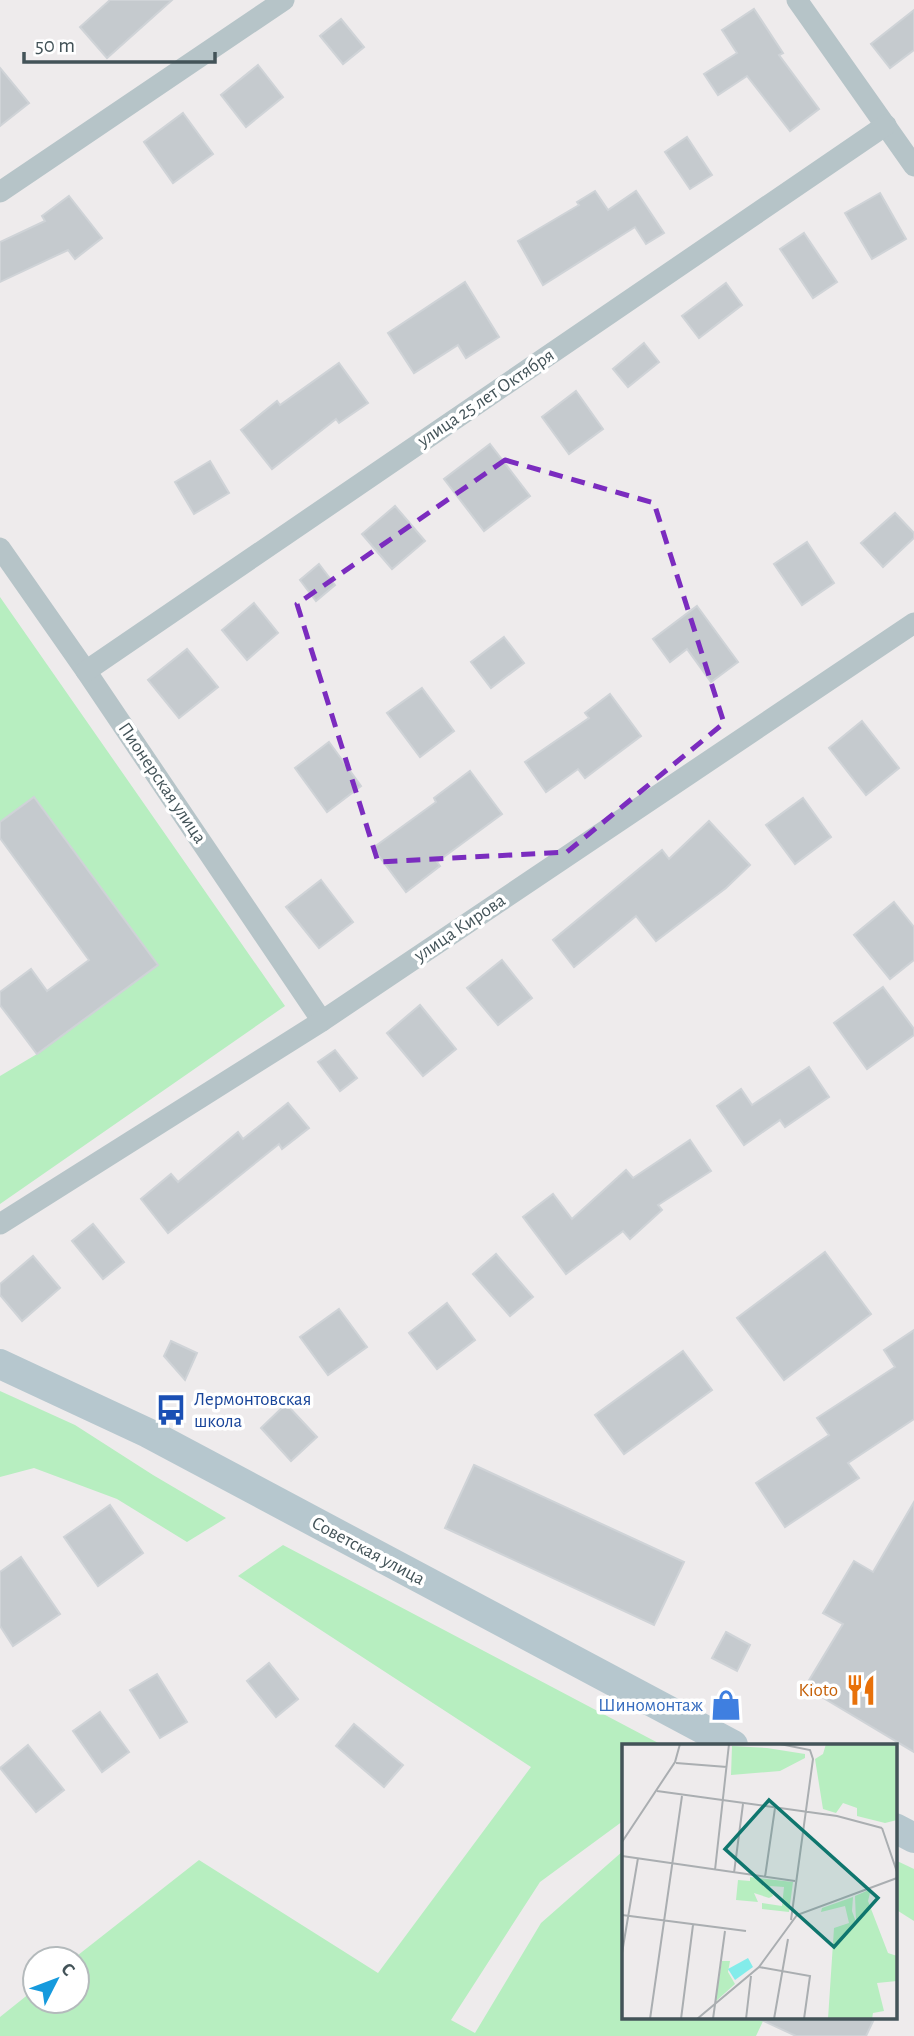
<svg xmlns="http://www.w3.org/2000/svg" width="914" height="2036" font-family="'Alegreya Sans',sans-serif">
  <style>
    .green { fill: #b7eec0 }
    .building { fill: #c5cace; stroke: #cfd3d7; stroke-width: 2 }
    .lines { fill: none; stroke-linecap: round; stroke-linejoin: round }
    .minor { stroke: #b6c4c8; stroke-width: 21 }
    .secondary { stroke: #b6c7ce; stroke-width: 30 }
    .marked { fill: none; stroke: #7b2cbf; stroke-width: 5; stroke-dasharray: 14 9; stroke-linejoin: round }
    .labels { text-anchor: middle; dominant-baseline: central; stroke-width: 7; stroke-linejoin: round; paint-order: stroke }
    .street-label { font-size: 19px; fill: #435358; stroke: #fff }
    .transit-label { font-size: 19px; fill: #164399; stroke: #fff; text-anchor: start }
    .food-label { font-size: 19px; fill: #c56008; stroke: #fff; text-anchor: end }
    .shop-label { font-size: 19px; fill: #366cbe; stroke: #fff; text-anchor: end }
    .inset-road { fill: none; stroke: #aaaeb1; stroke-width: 2 }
    .view { fill: #0f766e; fill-opacity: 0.15; stroke: #0f766e; stroke-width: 3.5 }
    .inset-edge { fill: none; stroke: #435358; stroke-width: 3.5 }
  </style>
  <rect width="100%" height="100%" fill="#eeebec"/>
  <g class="green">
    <polygon points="0,597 285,1006 0,1204 0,1076 37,1054 157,965 34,797 0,822"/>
    <polygon points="0,1391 75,1425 153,1475 226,1518 187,1542 117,1499 34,1468 0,1477"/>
    <polygon points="283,1545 662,1745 624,1745 623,1821 540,1882 451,2020 475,2033 541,1923 623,1851 624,2017 765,2017 756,2036 0,2036 0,2017 35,1989 35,2001 77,2001 77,1959 73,1959 199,1860 378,1973 531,1767 238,1576"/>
    <polygon points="895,1860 914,1869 914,1921 895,1909"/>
  </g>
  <g class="building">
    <polygon points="110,0 172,0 107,58 80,27"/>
    <polygon points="754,9 783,53 779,55 819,109 790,131 747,76 718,95 704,74 737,53 722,30"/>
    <polygon points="914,10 914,50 890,68 871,44"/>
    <polygon points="341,19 364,47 343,64 320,36"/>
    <polygon points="258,65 283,97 246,127 221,95"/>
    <polygon points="0,68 29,103 0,126"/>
    <polygon points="183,113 213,154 173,183 144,142"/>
    <polygon points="687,137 712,175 690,189 665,152"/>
    <polygon points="595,191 608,210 636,191 664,233 646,244 635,227 543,285 518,241 579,205 577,202"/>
    <polygon points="880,193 906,239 872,259 845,213"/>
    <polygon points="69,196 102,238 75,259 68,250 0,282 0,242 45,221 42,216"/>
    <polygon points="804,233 837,282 813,298 780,249"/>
    <polygon points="465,282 499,337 466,358 458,345 414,373 388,333"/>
    <polygon points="726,283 742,305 699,338 682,316"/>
    <polygon points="644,343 659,362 628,387 613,369"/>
    <polygon points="339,363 368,403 339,423 336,419 272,469 241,430 277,401 280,405"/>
    <polygon points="576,391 603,429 569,454 542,417"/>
    <polygon points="490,444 530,496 484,531 444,479"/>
    <polygon points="210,461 229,493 194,514 175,482"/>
    <polygon points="395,506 425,541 392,569 362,534"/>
    <polygon points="895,513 914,533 914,538 883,567 861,543"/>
    <polygon points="807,542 834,583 802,605 774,564"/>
    <polygon points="319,564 335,585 316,601 300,580"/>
    <polygon points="254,603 278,633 247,660 222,630"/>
    <polygon points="697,606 738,662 711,682 687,649 670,662 653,639"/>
    <polygon points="504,637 524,663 491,688 471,662"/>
    <polygon points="187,649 218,687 179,718 148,680"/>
    <polygon points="422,688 454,731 420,757 387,713"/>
    <polygon points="610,694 641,736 585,778 578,769 546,792 525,762 589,718 585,713"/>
    <polygon points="862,721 899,768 866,795 829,748"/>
    <polygon points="329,742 361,786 327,812 295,768"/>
    <polygon points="470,771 502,814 437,862 440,866 406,892 373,848 436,802 434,798"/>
    <polygon points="34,797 158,965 37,1054 0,1005 0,992 31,969 47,991 89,960 0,838 0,822"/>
    <polygon points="803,798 831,837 795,864 766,825"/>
    <polygon points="709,821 750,865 726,888 656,941 636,916 574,967 553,940 662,850 669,859"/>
    <polygon points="321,880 353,922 319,948 286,907"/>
    <polygon points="894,902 914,927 914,960 890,979 854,935"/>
    <polygon points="502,960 532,998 498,1025 467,988"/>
    <polygon points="883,987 914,1029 914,1035 867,1069 834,1023"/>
    <polygon points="420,1005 456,1049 423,1076 387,1033"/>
    <polygon points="335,1050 357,1078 340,1091 318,1062"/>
    <polygon points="809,1067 829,1097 785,1127 780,1120 744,1145 717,1106 741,1089 752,1105"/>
    <polygon points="288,1103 309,1128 282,1149 279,1144 168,1233 141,1199 171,1174 178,1182 238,1132 243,1139"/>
    <polygon points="690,1140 711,1171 658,1205 662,1210 630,1239 623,1231 566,1274 523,1217 553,1194 572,1219 626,1170 633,1178"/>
    <polygon points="93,1224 124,1262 103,1279 72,1241"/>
    <polygon points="825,1252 871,1314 784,1380 737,1318"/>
    <polygon points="496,1254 533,1297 510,1316 473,1274"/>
    <polygon points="33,1256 60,1288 22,1321 0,1295 0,1284"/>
    <polygon points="447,1303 475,1340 437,1369 409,1333"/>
    <polygon points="339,1309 367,1347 328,1375 300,1337"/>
    <polygon points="914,1330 914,1419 848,1463 859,1478 785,1527 756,1483 829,1435 817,1418 895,1367 884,1350"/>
    <polygon points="171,1341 197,1353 185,1380 164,1356"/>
    <polygon points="683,1351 712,1390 624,1454 595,1415"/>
    <polygon points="286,1404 317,1437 291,1461 261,1428"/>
    <polygon points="474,1465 684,1562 654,1625 445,1528"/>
    <polygon points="914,1502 914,1752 805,1687 843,1624 823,1613 854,1561 873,1572"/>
    <polygon points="110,1505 143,1553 98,1586 64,1537"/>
    <polygon points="21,1557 60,1614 13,1646 0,1626 0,1572"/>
    <polygon points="726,1632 750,1645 737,1671 712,1658"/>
    <polygon points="269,1663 298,1699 276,1717 247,1681"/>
    <polygon points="157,1674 187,1722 160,1738 130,1690"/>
    <polygon points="100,1712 129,1752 102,1772 73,1731"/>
    <polygon points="354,1724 403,1765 384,1787 336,1746"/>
    <polygon points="28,1745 64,1790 36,1812 0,1768"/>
    <polygon points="755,2017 875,2017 866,2036 796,2036"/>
  </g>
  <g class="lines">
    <g class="minor">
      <polyline points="797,0 914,166"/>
      <polyline points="0,192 284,0"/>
      <polyline points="0,548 86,671 322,1021"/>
      <polyline points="86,671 886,125"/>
      <polyline points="0,1224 322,1021 914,623"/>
    </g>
    <g class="secondary">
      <polyline points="0,1364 148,1433 733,1745"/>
      <polyline points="895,1828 914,1838"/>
    </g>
  </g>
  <path class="marked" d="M505 460 654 503 724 723 567 852 378 862 297 604Z"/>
  <defs>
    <symbol id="bus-bare" viewBox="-9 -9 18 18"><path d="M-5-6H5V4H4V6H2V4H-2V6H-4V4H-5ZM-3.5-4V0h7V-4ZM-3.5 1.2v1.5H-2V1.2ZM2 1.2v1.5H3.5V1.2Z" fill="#1a4fb4" stroke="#fff" stroke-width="2.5" paint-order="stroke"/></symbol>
    <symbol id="restaurant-bare" viewBox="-9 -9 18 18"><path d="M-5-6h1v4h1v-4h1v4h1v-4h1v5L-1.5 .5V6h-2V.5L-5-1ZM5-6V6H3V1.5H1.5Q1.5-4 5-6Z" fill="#e8710a" stroke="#fff" stroke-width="2.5" paint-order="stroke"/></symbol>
    <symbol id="shop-bare" viewBox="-9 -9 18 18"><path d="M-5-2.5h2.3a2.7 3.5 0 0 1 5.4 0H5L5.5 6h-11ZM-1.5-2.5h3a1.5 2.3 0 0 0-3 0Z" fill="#3f7fe0" stroke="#fff" stroke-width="2.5" paint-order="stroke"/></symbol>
  </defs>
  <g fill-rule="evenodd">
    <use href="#bus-bare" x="149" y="1388" width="44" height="44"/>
    <use href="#restaurant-bare" x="839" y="1668" width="44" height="44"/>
    <use href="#shop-bare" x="704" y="1683" width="44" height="44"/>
  </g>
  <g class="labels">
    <g class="street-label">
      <text transform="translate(486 398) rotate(-34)">улица 25 лет Октября</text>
      <text transform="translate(162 783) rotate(56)">Пионерская улица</text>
      <text transform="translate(460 928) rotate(-34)">улица Кирова</text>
      <text transform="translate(368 1551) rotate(28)">Советская улица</text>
    </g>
    <g class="transit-label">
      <text x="194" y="1399">Лермонтовская<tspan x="194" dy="22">школа</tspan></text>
    </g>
    <g class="food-label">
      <text x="838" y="1690">Kioto</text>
    </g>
    <g class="shop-label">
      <text x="703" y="1705">Шиномонтаж</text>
    </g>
  </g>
  <g transform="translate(622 1744)">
    <rect width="275" height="275" fill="#eeebec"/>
    <path d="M204 0H275V76L263 79 235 72V64L221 59 214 69 201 65 193 15 201 10ZM110 2 145 4 183 10V14L158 27 109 31ZM128 133 171 138 167 168 140 165V159L160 162 162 143 148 142 151 152 147 154 132 149 136 158 114 156 116 136 128 137ZM249 145 246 157 266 209 275 212V237L255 239 262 267 251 269 250 275H206L212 184 227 179 223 162 199 168 200 164 231 153 230 167 234 178 233 152ZM100 217H108L106 228 113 240 93 258Z" fill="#b7eec0"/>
    <path d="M126 214 131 223 113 236 106 225Z" fill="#83ecea"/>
    <path class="inset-road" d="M158 0 188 6 191 15 169 176M54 19 105 23M35 47 215 72 260 84M260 84 275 128M0 98 53 18 58 0M0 112 173 137M93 126 107 0M112 129 121 60M143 133 153 64M0 171 124 187M0 209 16 114M137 223 188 232 182 275M28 275 60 52M59 275 71 181M75 275 137 223 175 171 275 134M91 275 103 187M124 275 129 232M152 275 166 195"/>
    <path class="view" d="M147 56 256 154 212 203 103 105Z"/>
    <rect width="275" height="275" class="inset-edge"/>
  </g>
  <g transform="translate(56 1980) rotate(48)"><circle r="33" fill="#ffffff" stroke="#b4babc" stroke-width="2"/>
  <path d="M0-5L12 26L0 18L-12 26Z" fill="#169add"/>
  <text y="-10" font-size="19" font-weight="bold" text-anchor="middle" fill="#435358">С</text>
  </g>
  <path d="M24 52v10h191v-10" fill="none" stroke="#435358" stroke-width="3.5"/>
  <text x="35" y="52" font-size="21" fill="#435358" stroke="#ffffff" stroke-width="5" paint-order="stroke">50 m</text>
</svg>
